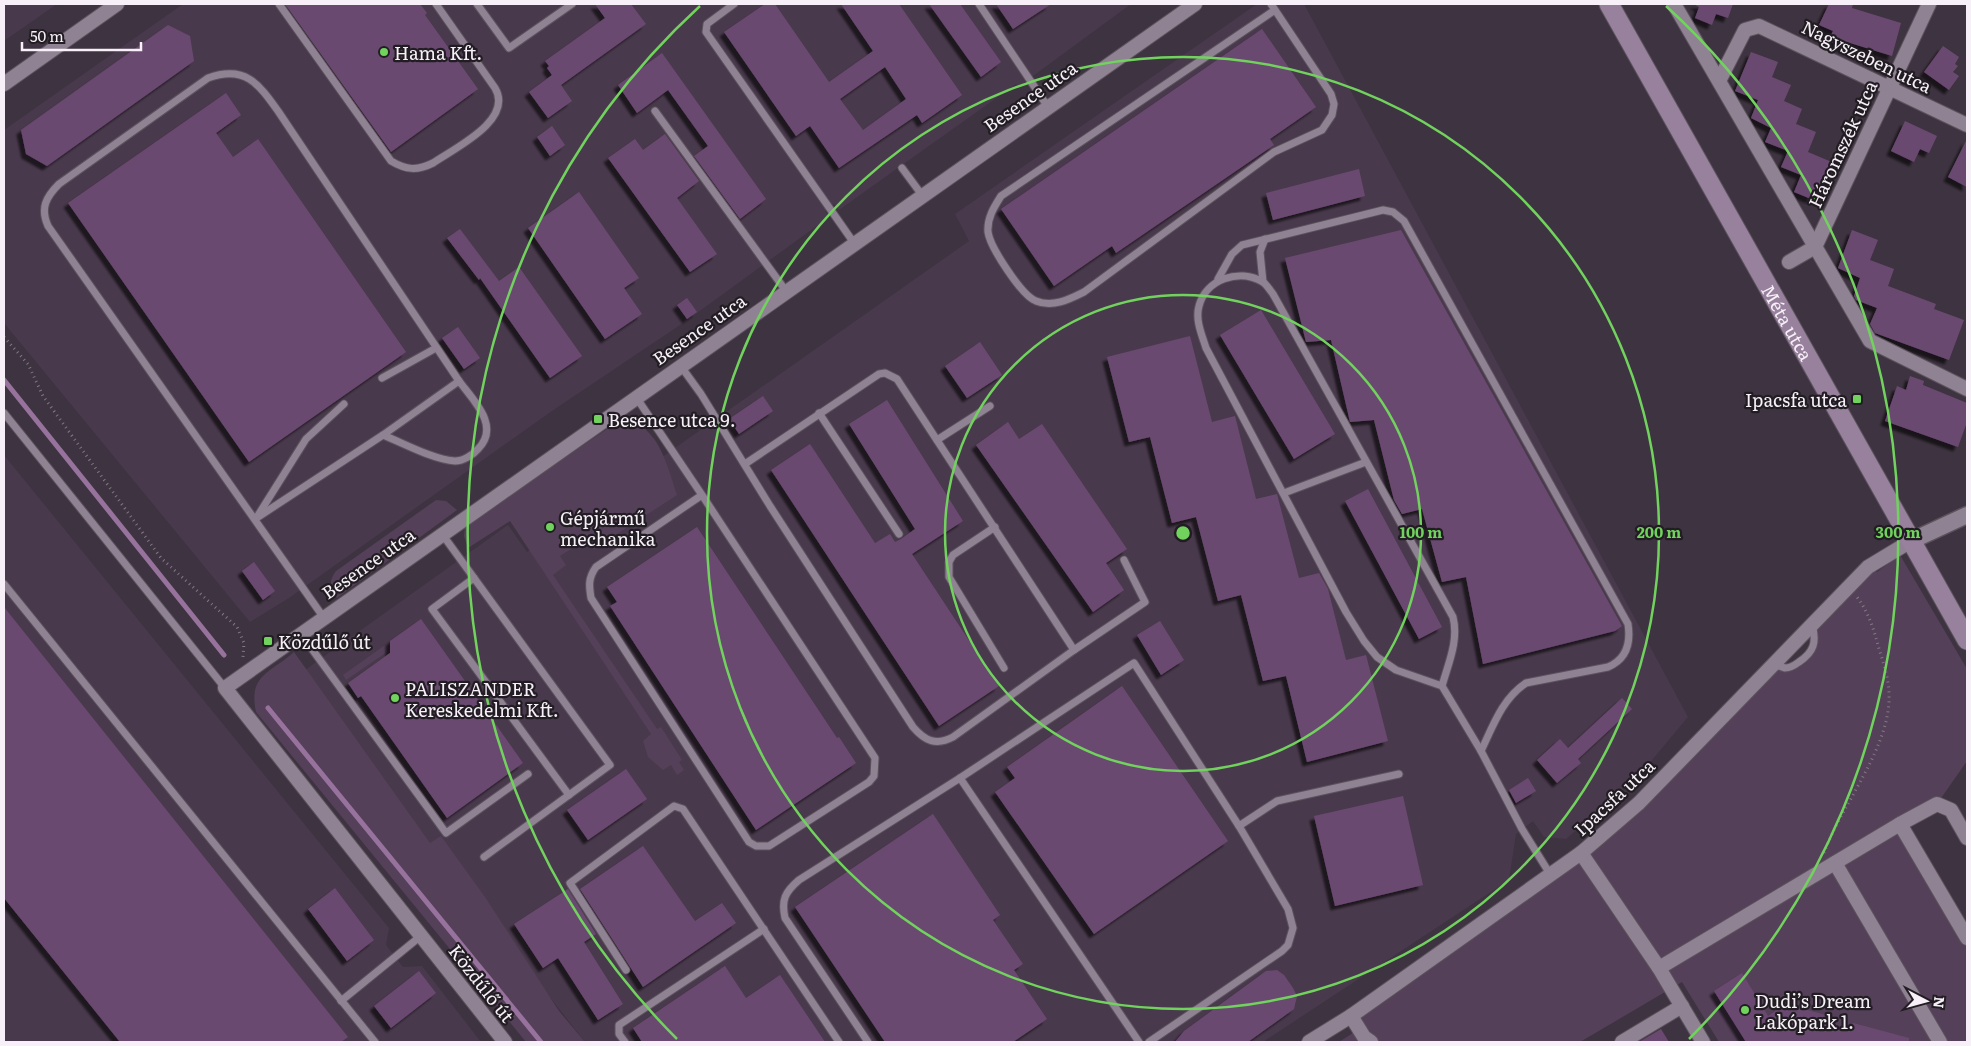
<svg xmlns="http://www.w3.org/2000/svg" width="1971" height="1046" font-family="Literata,serif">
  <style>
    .built { fill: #49394c }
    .green { fill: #554059 }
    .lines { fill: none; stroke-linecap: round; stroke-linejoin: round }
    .stream { stroke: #96729d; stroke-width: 5 }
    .building { fill: #6b4971; fill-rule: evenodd; filter: url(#shadow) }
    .service-casing { stroke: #5c525d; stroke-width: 9 }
    .minor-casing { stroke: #5c525d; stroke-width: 16 }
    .tertiary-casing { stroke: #5c525d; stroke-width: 19 }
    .secondary-casing { stroke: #5c525d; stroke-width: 21 }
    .path { stroke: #827984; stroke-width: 3; stroke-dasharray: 1 4; stroke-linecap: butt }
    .service { stroke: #8f8292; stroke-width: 7 }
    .minor { stroke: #8f8292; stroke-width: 14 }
    .tertiary { stroke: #8f8292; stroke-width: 16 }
    .secondary { stroke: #97819c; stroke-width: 19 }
    .ring { fill: none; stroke: #71d35e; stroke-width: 2.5 }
    .poi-dot { fill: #71d35e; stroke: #221d23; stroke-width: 2 }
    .labels { text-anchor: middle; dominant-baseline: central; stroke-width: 4.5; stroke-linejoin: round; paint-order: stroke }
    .poi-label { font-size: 18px; fill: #f7f0f8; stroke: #221d23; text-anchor: start }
    .street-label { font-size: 18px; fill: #f7f0f8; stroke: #221d23 }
    .centre { fill: #71d35e; stroke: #221d23; stroke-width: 2.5 }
    .ring-label { font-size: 15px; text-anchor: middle; font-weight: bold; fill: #71d35e; stroke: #221d23; stroke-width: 4.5; stroke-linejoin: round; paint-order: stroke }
  </style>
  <defs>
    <filter id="shadow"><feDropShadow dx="-4.5" dy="4.5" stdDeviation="1" flood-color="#0009"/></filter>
  </defs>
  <rect width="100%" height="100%" fill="#3e3340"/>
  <g class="built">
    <polygon points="4,4 57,4 4,41"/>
    <polygon points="183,4 1131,4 1018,87 1016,84 839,210 834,204 825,211 829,217 686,321 552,411 289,598 250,622 4,323 4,130"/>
    <polygon points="1257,4 1304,4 1688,717 1637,778 1566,839 1544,837 1533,821 1516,834 1509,880 1263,1042 585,1042 298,675 508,525 527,552 969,241 955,214"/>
    <polygon points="4,455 389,928 386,945 403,967 422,966 481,1042 4,1042"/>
  </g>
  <g class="green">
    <path d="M633 422C661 433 668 469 677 495L594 549 587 539 560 556 566 565 553 575 657 729 661 727 682 760 679 762 684 770 677 775 671 765 663 770 648 757 643 741 651 734 510 521 468 548 464 536 465 525 616 423Z"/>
    <path d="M436 500 446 501 457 510 337 598C330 588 328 582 336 571Z"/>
    <polygon points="1900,555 1967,669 1967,761 1937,804 1900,824 1967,938 1967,1042 1719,1042 1682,982 1580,1042 1339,1042 1359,1029 1351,1016 1581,853 1774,664 1785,668 1813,647 1812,625 1868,567 1877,572"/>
    <polygon points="388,643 387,652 346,680 343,675"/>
    <path d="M294 652 430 843 441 836 485 897 559 1011 585 1042H526L256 712C248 675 270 673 294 652Z"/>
  </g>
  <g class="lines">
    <g class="stream">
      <polyline points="4,380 224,655"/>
      <polyline points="268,708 541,1042"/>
    </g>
  </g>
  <g class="building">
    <polygon points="285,4 420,4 427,13 425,15 478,89 391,152"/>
    <polygon points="595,4 631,4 646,24 561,85 572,101 548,118 529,92 552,75 547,68 549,66 545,61 605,18"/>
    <path d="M765 4H775L829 82 873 51 841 4H899L962 95 922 123 917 115 839 168 810 126 796 136 724 32ZM885 67 906 99 863 130 840 99Z"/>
    <polygon points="929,4 960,4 1001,62 981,77"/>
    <polygon points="996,4 1051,4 1013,29"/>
    <polygon points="1694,4 1733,4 1728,18 1716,14 1712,25 1695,18 1699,7"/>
    <polygon points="1829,4 1853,4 1852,8 1901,23 1892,56 1847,42 1845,48 1828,41 1833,31 1819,25"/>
    <polygon points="168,25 190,36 194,61 47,166 26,154 21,130"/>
    <polygon points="1262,29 1316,107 1270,139 1274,145 1116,253 1112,246 1054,286 1001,209"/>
    <polygon points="1943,46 1959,57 1955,64 1958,66 1953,72 1959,76 1949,90 1924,72"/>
    <polygon points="1751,52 1778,62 1772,77 1791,85 1784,101 1802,109 1796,124 1816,132 1808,152 1834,163 1822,190 1816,187 1811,199 1794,192 1801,175 1781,167 1788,151 1765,142 1771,128 1751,118 1758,100 1735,91"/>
    <polygon points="662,53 766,199 740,219 694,156 708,146 668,90 637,113 618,85"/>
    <polygon points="226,93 241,115 216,133 233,157 258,139 406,352 249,462 68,203"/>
    <polygon points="1905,121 1937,136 1929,153 1920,149 1914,162 1891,151"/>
    <polygon points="552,126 565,145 550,156 537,137"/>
    <polygon points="665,134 699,181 677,198 717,254 690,272 608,158 635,139 643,150"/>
    <polygon points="1967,139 1967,187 1948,177"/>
    <polygon points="1359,169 1365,196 1273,220 1266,193"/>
    <polygon points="579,192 639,278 624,288 642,314 605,339 528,228"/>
    <polygon points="460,229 499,281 519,267 582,356 550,378 480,278 479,280 447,238"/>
    <polygon points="1401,230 1622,626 1615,631 1483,664 1466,577 1442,582 1422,509 1402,514 1394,500 1374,420 1350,422 1331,340 1306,342 1285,258"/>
    <polygon points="1852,230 1878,240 1870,260 1894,269 1888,286 1936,304 1934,309 1964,320 1949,360 1875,333 1870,324 1877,308 1856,300 1854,296 1860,278 1838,268"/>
    <polygon points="687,298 697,312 687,319 677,305"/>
    <polygon points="1261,310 1335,434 1294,459 1220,335"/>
    <polygon points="458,327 480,358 464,369 442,338"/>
    <polygon points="1190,336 1212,422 1235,416 1256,499 1277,494 1299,578 1319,573 1328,589 1346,660 1366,655 1388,741 1307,762 1286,676 1263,681 1241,595 1218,601 1196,517 1172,523 1150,437 1129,442 1107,357"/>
    <polygon points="980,342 1002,375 967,398 945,366"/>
    <polygon points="1910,376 1924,381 1923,385 1967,403 1967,422 1958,447 1885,421 1897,386 1906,390"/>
    <polygon points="763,396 773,411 739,434 729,419"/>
    <polygon points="887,400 963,521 912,554 999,686 939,726 771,470 810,444 875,543 890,534 895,542 901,539 915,529 849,424"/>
    <polygon points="1008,422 1019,439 1042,424 1127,549 1106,563 1124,590 1093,612 976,445"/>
    <polygon points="1368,489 1442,627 1419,639 1345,501"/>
    <polygon points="697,527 837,738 839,737 856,763 756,830 610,606 617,602 607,587"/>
    <polygon points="254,562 275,591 263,600 242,571"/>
    <polygon points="4,607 348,1037 341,1042 120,1042 4,898"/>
    <polygon points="421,619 523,763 447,818 361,696 358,698 348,683 390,653 390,641"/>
    <polygon points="1160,621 1184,660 1161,675 1137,635"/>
    <polygon points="1122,686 1228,841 1094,934 995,792 1015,778 1007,767"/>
    <polygon points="1622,698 1632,709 1578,759 1581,763 1557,783 1537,760 1560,739 1568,748"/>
    <polygon points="626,769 647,799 588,840 567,810"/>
    <polygon points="1528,778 1536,791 1516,803 1509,790"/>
    <polygon points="1403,796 1423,885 1335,906 1314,816"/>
    <polygon points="933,814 1000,915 993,920 1023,964 1014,970 1047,1019 1013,1042 885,1042 795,907"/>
    <polygon points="643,846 695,921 722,903 736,923 643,987 580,889"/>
    <polygon points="335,888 374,940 347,961 308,909"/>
    <polygon points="568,889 596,934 584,942 623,1004 598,1020 558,958 543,968 514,924"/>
    <polygon points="725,966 746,998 780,975 825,1042 642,1042 633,1028"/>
    <polygon points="1277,970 1284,975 1293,988 1297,996 1294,1009 1248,1042 1175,1042 1184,1031 1266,971"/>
    <polygon points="419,971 436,993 391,1028 374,1006"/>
    <polygon points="1742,973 1768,1016 1786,1004 1829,1016 1840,1031 1853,1023 1909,1038 1909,1042 1746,1042 1714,991"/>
    <polygon points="1661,1029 1669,1042 1639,1042"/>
  </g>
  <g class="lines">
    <defs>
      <g id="service">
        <path d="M279 4 391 161C406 170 417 171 433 163 455 148 514 120 495 88L436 4"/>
        <polyline points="477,4 509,48 572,4"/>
        <polyline points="734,4 707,24 706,32 854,243"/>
        <polyline points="979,4 1048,107"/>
        <path d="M1271 4 1331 94 1334 104 1332 115 1322 130 1274 152 1084 292C1070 299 1053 308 1036 301 1022 296 990 247 988 232 987 218 994 207 1001 196L1275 10"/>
        <polyline points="655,111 786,291"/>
        <polyline points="902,168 922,195"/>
        <path d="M1218 279 1232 254 1242 245 1383 210 1393 212 1404 221 1628 624C1631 643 1627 659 1608 667L1526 683C1502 699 1493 726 1481 751"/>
        <polyline points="1263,282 1260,252 1265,239"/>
        <path d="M680 365 701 394 770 506 913 727C925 741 936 746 953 737L1074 650 897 379 885 373 879 374 745 464"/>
        <polyline points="382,378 436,348"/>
        <path d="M636 397 702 495 596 567C588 578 589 586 591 598L749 842 756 846H769L869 782 874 776 875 758 702 495"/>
        <polyline points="4,413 225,688"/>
        <polyline points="819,413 899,534"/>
        <polyline points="937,440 990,406"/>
        <polyline points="1284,493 1366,462"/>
        <polyline points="257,517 306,439 344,404"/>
        <polyline points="255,519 383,435 459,381"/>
        <polyline points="995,527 953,555 949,562 949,577 1004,668"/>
        <polyline points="442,534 610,765 484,857"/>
        <polyline points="474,578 432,609 569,795"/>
        <polyline points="4,584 375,1042"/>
        <path d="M324 618 48 226C40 208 46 197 59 184L208 78C245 65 258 83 278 111L459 381C473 400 501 426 478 449 473 455 463 461 455 461 434 460 403 443 383 435"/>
        <polyline points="301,634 446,833 528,774"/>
        <polyline points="1074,650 1145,602 1124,560"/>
        <path d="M1774 664C1777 665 1781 667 1785 668 1790 668 1795 665 1799 662 1814 652 1817 642 1812 625"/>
        <path d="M1442 686C1448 664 1459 641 1453 617L1273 294C1270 290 1266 284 1263 282 1239 268 1206 279 1199 306 1195 320 1202 335 1206 348L1346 612 1364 641 1377 657 1396 670 1442 686 1481 751 1522 829 1550 874"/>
        <polyline points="960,778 1134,663 1239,826 1288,909 1293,928 1288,945 1282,951 1149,1042"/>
        <polyline points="1239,826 1277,801 1399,774"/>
        <polyline points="626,970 570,883 674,806 683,809 839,1042"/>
        <polyline points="341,1001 422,935"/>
        <polyline points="625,1042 619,1034 619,1025 764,929"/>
        <path d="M868 1042 785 918C781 900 785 892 799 880L960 778 1139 1042"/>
      </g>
      <g id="minor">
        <polyline points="1674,4 1870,341 1967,389"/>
        <polyline points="1720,79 1745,30 1759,26 1967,125"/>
        <polyline points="4,84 117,4"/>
        <polyline points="1789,262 1815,247 1929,4"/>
        <polyline points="1900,824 1937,804 1951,810 1967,838"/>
        <polyline points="1581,853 1659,968 1703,1042"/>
        <polyline points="1835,863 1940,1042"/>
        <polyline points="1659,968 1900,824 1967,938"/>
        <polyline points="1351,1016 1364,1037 1371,1042"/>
        <polyline points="505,1042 225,688 1195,4"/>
        <polyline points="1309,1042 1351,1016 1581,853 1639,803 1868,567 1911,541"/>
        <polyline points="1622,1042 1682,1006"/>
      </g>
      <polyline id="tertiary" points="1911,541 1967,515"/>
      <g id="secondary">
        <path id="s1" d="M1609 4 1967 640"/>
      </g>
    </defs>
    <use href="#service" class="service-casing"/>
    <use href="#minor" class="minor-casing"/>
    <use href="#tertiary" class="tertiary-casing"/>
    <use href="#secondary" class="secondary-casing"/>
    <g class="path">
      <polyline points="4,337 28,364 43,396 161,558 237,627 244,643 243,657"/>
      <path d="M1824 853C1841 806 1886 753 1889 702 1890 684 1885 667 1879 649 1874 630 1869 613 1857 597"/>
    </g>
    <use href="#service" class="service"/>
    <use href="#minor" class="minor"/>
    <use href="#tertiary" class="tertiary"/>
    <use href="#secondary" class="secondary"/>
  </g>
  <g class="ring">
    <circle cx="1183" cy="533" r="238"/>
    <circle cx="1183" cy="533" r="476"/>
    <path d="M677 1039A715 715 0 0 1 700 6M1666 6A715 715 0 0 1 1689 1039"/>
  </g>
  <g class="poi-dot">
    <circle cx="384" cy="52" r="5"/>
    <rect x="1852" y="394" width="10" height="10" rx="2.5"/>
    <rect x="593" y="414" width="10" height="10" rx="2.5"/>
    <circle cx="550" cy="527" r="5"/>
    <rect x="263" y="636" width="10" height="10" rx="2.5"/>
    <circle cx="395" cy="698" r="5"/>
    <circle cx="1745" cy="1010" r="5"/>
  </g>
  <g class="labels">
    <g class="poi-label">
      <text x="394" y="52">Hama Kft.</text>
      <text x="1847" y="399" text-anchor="end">Ipacsfa utca</text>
      <text x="608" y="419">Besence utca 9.</text>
      <text x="560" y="517">Gépjármű<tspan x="560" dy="21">mechanika</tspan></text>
      <text x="278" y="641">Közdűlő út</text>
      <text x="405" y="688">PALISZANDER<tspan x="405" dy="21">Kereskedelmi Kft.</tspan></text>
      <text x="1755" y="1000">Dudi’s Dream<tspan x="1755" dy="21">Lakópark 1.</tspan></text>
    </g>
    <g class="street-label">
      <text transform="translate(1867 56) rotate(26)">Nagyszeben utca</text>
      <text transform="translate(1030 96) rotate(-35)">Besence utca</text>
      <text transform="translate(1842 144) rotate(-65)">Háromszék utca</text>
      <text stroke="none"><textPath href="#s1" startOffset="365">Méta utca</textPath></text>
      <text transform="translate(699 329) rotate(-35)">Besence utca</text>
      <text transform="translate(368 563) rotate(-35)">Besence utca</text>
      <text transform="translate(1614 797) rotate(-43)">Ipacsfa utca</text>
      <text transform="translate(482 983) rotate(52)">Közdűlő út</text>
    </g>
  </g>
  <circle cx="1183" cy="533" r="8" class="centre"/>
  <g class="ring-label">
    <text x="1421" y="538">100 m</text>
    <text x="1659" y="538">200 m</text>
    <text x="1898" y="538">300 m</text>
  </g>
  <rect width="1971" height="1046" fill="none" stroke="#f7f0f8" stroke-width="10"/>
  <g transform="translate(1926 1001) rotate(96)" stroke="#221d23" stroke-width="4" paint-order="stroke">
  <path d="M0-4L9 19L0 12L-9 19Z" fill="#f7f0f8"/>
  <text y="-8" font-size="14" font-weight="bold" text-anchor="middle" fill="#f7f0f8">N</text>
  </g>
  <path d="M22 42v8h119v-8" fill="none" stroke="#f7f0f8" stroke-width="2.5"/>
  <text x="30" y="42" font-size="15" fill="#f7f0f8" stroke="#221d23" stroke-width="4" paint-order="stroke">50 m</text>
</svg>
